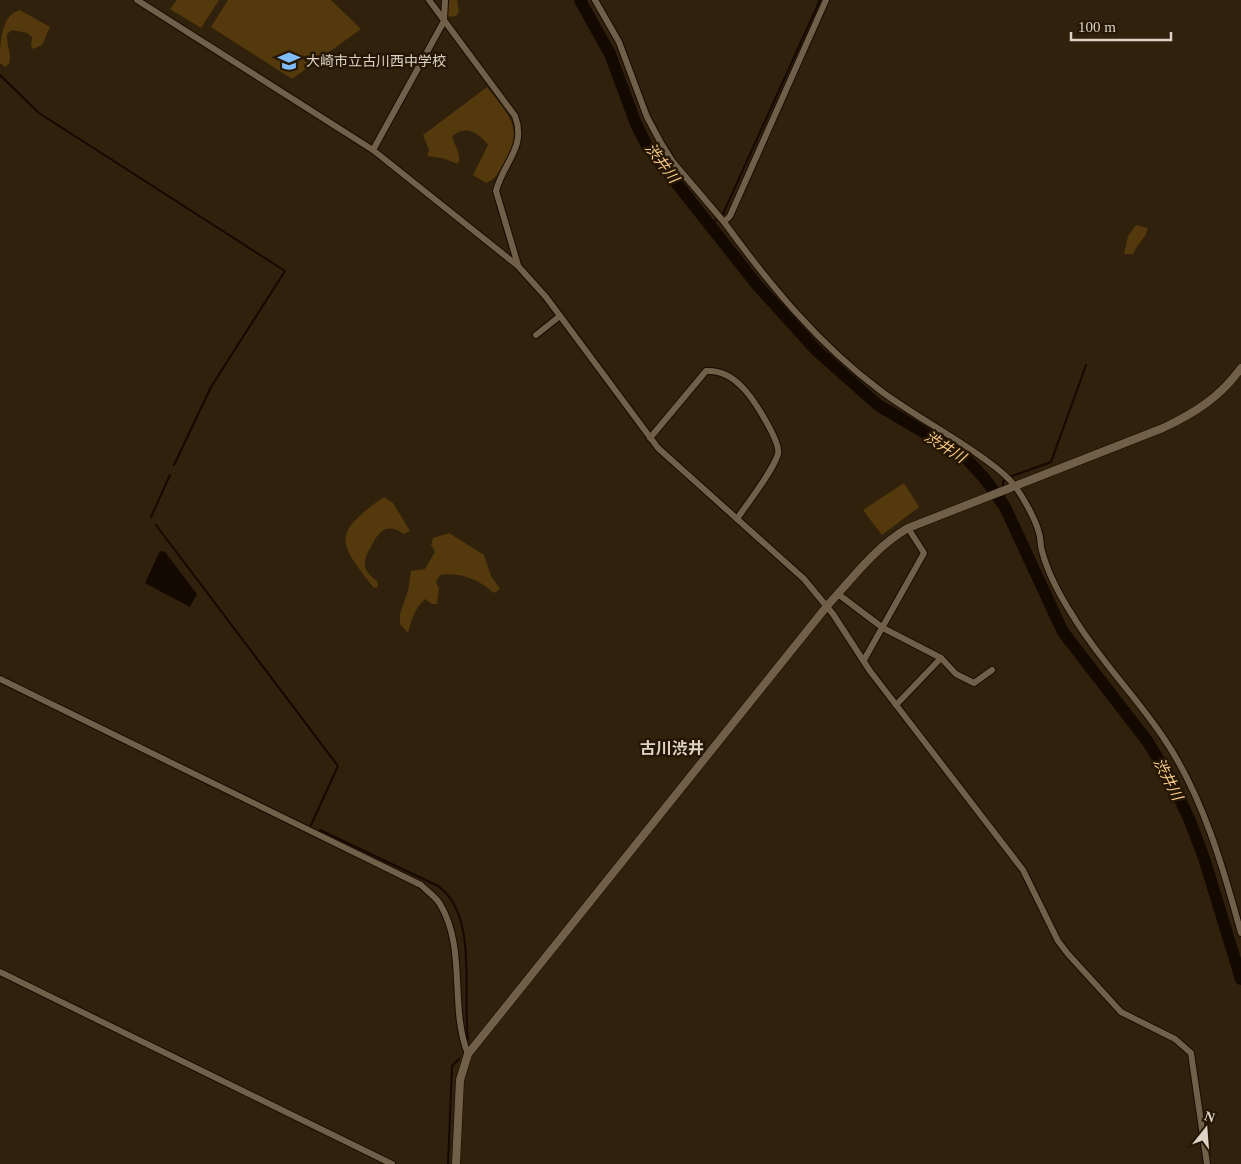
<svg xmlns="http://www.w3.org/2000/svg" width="1241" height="1164" font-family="'Times New Roman','Noto Sans JP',serif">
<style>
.green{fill:#54390c}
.water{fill:#140900}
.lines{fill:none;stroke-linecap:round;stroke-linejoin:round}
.stream{stroke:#140900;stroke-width:2}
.river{stroke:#140900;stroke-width:12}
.minor-casing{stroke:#170a00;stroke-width:8}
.tertiary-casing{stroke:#170a00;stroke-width:9}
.minor{stroke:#706049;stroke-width:6}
.tertiary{stroke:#706049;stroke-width:8}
.labels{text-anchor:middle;stroke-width:5;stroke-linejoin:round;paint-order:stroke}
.poi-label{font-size:14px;fill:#dcd3c6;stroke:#251703;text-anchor:start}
.water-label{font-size:15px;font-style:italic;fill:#f8ca88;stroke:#251703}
.quarter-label{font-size:16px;font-weight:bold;fill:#dcd3c6;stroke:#251703}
</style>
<rect width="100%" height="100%" fill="#2f210b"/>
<g class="green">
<polygon points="177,0 219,0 201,28 170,9"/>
<polygon points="228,0 331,0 361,29 292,79 211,27"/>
<polygon points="448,0 457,0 459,12 456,16 447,17"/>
<path d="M20,10l30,17 -8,18 -9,4 -2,-3 1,-9 -5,-4 -15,-3 -5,4c-1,11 5,19 2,30l-4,3 -5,-4c0,-17 0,-48 20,-53z"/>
<path d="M487,87c22,28 38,42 17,76 -5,9 -8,16 -18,20l-13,-8 15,-30c-9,-12 -23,-21 -36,-8 3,9 10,18 6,27l-16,-6 -15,-2 2,-6 -6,-15z"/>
<path d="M1136,225l12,3c-2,10 -11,16 -15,26h-9l4,-18z"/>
<polygon points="904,483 919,507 882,535 863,510"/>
<path d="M384,497l9,6 17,28 -6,3c-15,-10 -23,-6 -31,9 -4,7 -9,15 -8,23 1,7 7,11 12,15l1,6 -4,1c-36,-46 -43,-54 10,-91z"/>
<path d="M449,533l35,22 7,21 9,13 -6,4c-15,-13 -33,-21 -54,-18l-4,7 3,7 -2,15h-5l-7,-5c-10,9 -14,22 -17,34l-8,-9v-10l8,-23 3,-20 14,-2 10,-17 -4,-7 2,-7z"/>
</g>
<polygon class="water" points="160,551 165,552 197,594 190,607 145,583"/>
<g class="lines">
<g class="stream">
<polyline points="0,75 39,113 285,271 211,387 174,465"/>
<polyline points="723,214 820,0"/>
<polyline points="711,225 717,219"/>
<polyline points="1012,476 1051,462 1086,365"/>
<polyline points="1003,489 1003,482 1005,480"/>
<polyline points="1004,494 1005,507"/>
<polyline points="151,517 170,475"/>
<polyline points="156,525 338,766 311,825"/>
<path d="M320,830l118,56c41,29 24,109 30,153"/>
<polyline points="448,1164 452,1066 459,1059"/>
</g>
<polyline class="river" points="580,0 610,54 636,124 647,146 758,286 816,350 878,405 964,456 985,479 1005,507 1063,632 1148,742 1171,780 1190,821 1204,858 1241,979"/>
<g class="minor-casing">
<g id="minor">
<polyline points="137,0 373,150 518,266 546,297 658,448 804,579 833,614 870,671 1023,870 1058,941 1068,954 1121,1012 1175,1039 1191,1053 1207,1164"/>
<path d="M429,0l86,116c12,31 -12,47 -19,75l22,74"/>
<polyline points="595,0 619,42 647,117 661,143 673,162 724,222"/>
<path d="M826,0l-96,216 -6,6c46,63 94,122 157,169 32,24 69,43 102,67 11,8 23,16 31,27 8,10 22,35 25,48 2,5 1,12 3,18 6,23 18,45 31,65 26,44 64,81 92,124 38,57 58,127 76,193"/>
<polyline points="373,150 444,21 445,0"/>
<polyline points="536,335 560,316"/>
<path d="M650,438l56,-67c15,-1 27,6 37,17 10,10 38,54 35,66 -6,19 -30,48 -41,65"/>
<polyline points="838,594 883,628 941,658 956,674 974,683 992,670"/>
<polyline points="864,660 924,553 908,528"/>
<path d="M0,679l421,206c6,6 15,12 19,19 27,45 9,103 28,150"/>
<polyline points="896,705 941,658"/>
<polyline points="0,972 392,1164"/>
</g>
</g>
<g class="tertiary-casing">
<path id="tertiary" d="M456,1164l4,-84 8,-26 359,-448c26,-28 47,-58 81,-78l255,-100c32,-15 57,-31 78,-60"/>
</g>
<use href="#minor" class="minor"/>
<use href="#tertiary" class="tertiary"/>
</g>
<defs>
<g id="school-bare" transform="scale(1.725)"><path d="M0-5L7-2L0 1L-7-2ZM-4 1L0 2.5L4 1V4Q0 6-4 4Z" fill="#81bcfa" stroke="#251703" stroke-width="2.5" paint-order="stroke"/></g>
</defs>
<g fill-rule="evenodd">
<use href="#school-bare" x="289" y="61"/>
</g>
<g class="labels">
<g class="poi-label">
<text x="306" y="66">大崎市立古川西中学校</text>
</g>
<g class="water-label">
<text transform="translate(662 163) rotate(53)" y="5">渋井川</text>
<text transform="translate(945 447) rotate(32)" y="5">渋井川</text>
<text transform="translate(1168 779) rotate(63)" y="5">渋井川</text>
</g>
<g class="quarter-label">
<text x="672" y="754">古川渋井</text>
</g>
</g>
<g transform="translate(1206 1129) rotate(17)" stroke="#251703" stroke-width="4" paint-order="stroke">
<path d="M0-4L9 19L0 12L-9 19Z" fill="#dcd3c6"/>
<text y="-8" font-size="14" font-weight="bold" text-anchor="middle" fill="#dcd3c6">N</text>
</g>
<path d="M1071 32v8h100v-8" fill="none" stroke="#dcd3c6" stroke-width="2.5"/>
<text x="1078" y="32" font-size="15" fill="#dcd3c6" stroke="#251703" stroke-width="4" paint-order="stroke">100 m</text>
</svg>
